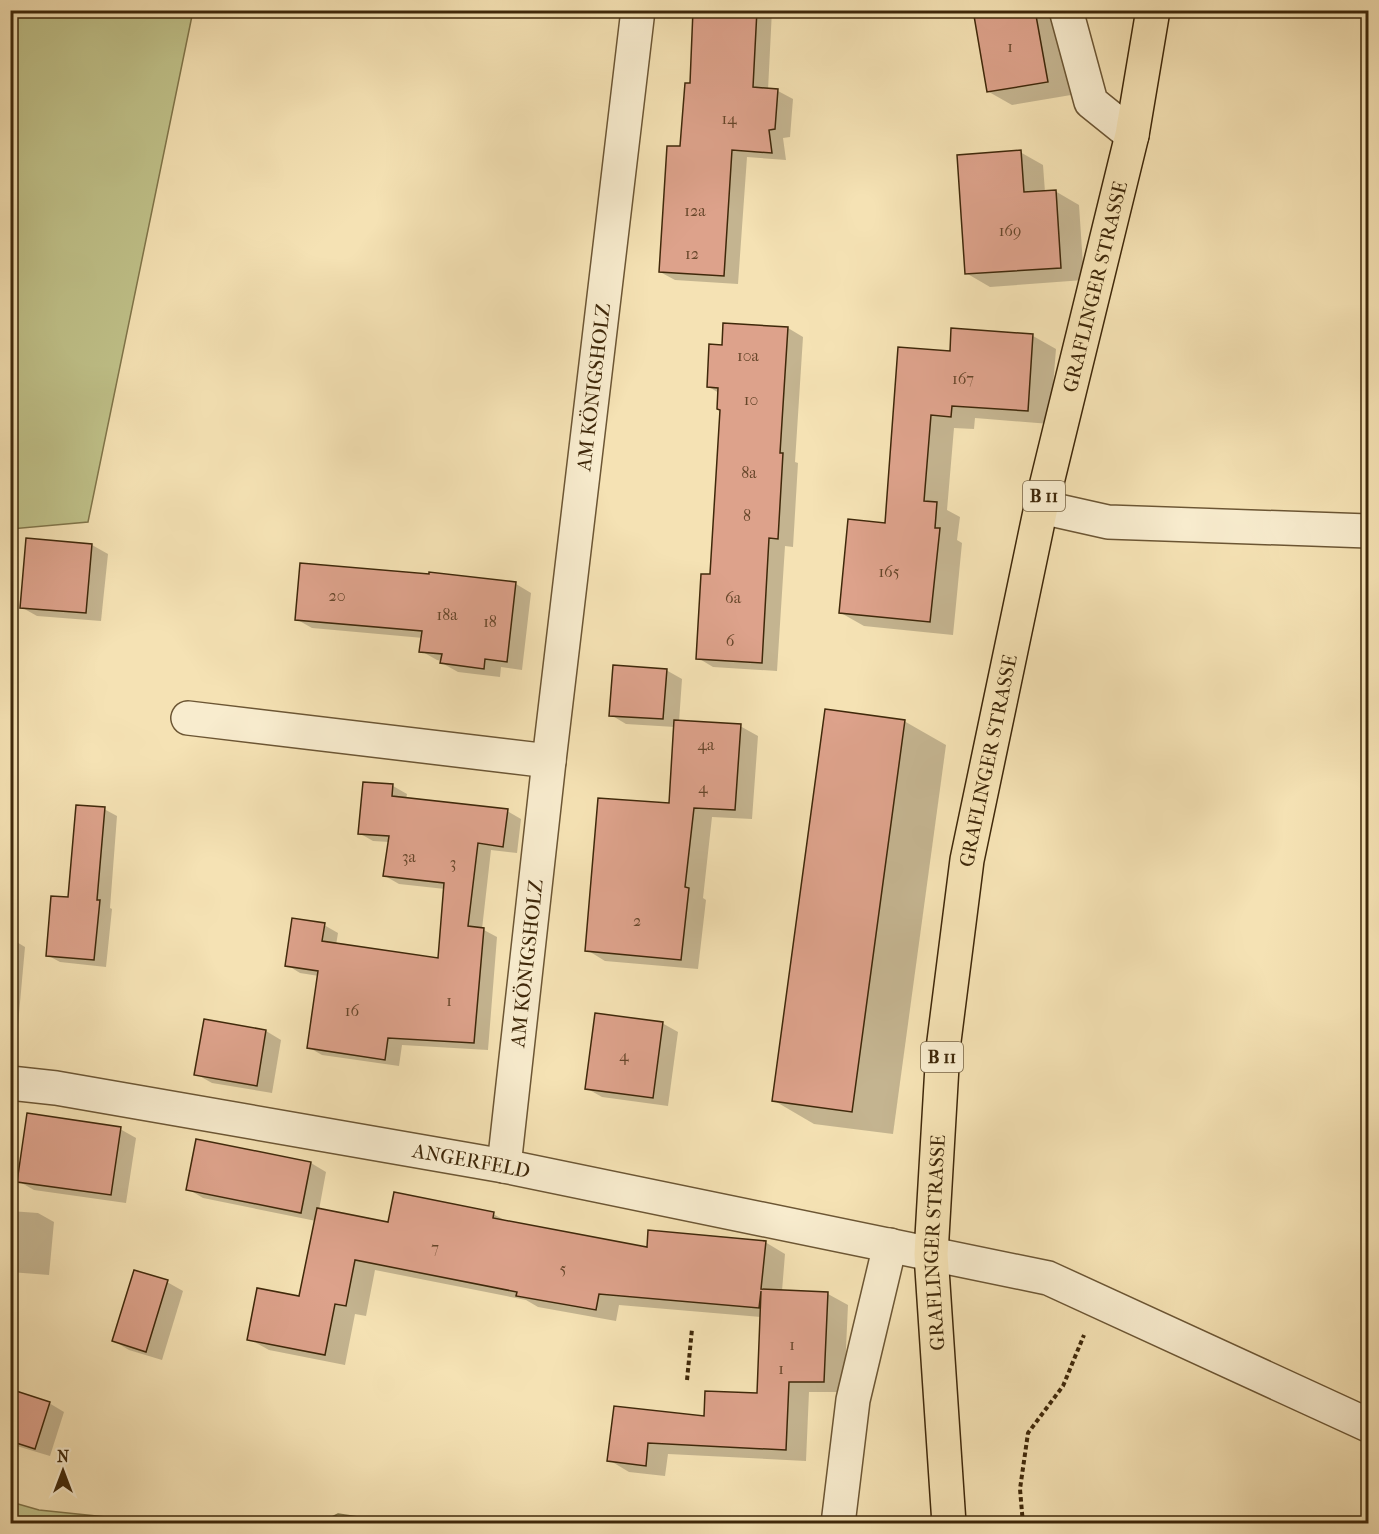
<svg xmlns="http://www.w3.org/2000/svg" width="1379" height="1534" font-family="'IM FELL French Canon',serif">
<style>
.green{fill:#c0c28a;stroke:#80754a;stroke-width:1.5}
.shadow{fill:#0003}
.building{fill:#dda28b;stroke:#3f280a;stroke-width:1.5}
.lines{fill:none;stroke-linecap:round;stroke-linejoin:round}
.minor-casing{stroke:#6c5634;stroke-width:36}
.major-casing{stroke:#3f280a;stroke-width:36}
.path{stroke:#3f280a;stroke-width:4;stroke-dasharray:4.5 3;stroke-linecap:butt}
.minor{stroke:#f8ecce;stroke-width:33}
.major{stroke:#f5e2b4;stroke-width:33}
.labels{text-anchor:middle;stroke-width:6;stroke-linejoin:round;paint-order:stroke}
.number-label{font-size:16px;fill:#66462a}
.shield{fill:#f8ecce;stroke:#766345;stroke-width:1.5}
.shield-label{font-size:18px;font-weight:bold;fill:#3f280a}
.street-label{font-size:20px;fill:#3f280a;stroke:#f8ecce}
</style>
<rect width="100%" height="100%" fill="#f5e2b4"/>
<filter id="stains"><feTurbulence type="fractalNoise" baseFrequency=".00333" numOctaves="4"/><feColorMatrix values="0 0 0 0 .2 0 0 0 0 .09 0 0 0 0 .02 0 0 0 .5 -.17"/></filter>
<radialGradient id="worn" r=".72"><stop offset=".6" stop-color="#630" stop-opacity="0"/><stop offset="1" stop-color="#630" stop-opacity=".3"/></radialGradient>
<g class="green">
<polygon points="11,10 193,11 88,522 11,529"/>
<polygon points="11,1502 39,1510 164,1523 11,1523"/>
<polygon points="338,1514 399,1523 319,1523"/>
</g>
<g class="shadow">
<polygon points="695,10 772,10 768,90 778,91 793,99 790,137 783,138 786,160 747,157 738,284 675,280 660,272 691,85"/>
<polygon points="974,10 1056,10 1071,95 1012,105 989,92"/>
<polygon points="1020,152 1043,165 1045,192 1055,191 1079,205 1084,280 990,287 966,273"/>
<polygon points="724,325 788,328 803,337 795,462 798,463 793,547 785,546 777,671 713,667 698,658 712,576 721,411 719,393 709,387 723,347"/>
<polygon points="1033,336 1056,349 1050,424 975,418 974,429 954,428 947,510 960,517 957,540 962,543 953,635 864,626 841,613 886,524 951,353"/>
<polygon points="27,540 92,545 108,554 101,621 37,616 21,607"/>
<polygon points="431,573 516,584 531,593 522,670 501,667 500,677 458,672 442,663 442,661 437,660 421,651 423,638 312,628 296,619 430,576"/>
<polygon points="666,670 682,679 679,722 740,726 758,736 752,819 712,817 703,898 706,900 698,969 605,961 587,950 670,805 675,727 626,724 611,715"/>
<polygon points="904,721 946,745 893,1134 814,1124 773,1100"/>
<polygon points="393,786 407,794 406,799 507,811 521,819 517,853 491,850 482,929 497,937 488,1050 402,1045 399,1066 322,1055 308,1047 319,976 300,973 287,965 324,925 338,933 336,945 440,959 445,889 399,884 385,876 389,842 373,841 359,833"/>
<polygon points="104,809 117,816 110,908 112,909 106,967 60,962 47,955"/>
<polygon points="10,938 25,947 17,1036 10,1035"/>
<polygon points="205,1021 266,1031 281,1040 272,1093 212,1083 196,1074"/>
<polygon points="662,1023 678,1032 668,1106 602,1097 586,1088"/>
<polygon points="120,1129 136,1138 126,1203 34,1190 18,1181"/>
<polygon points="197,1141 311,1163 326,1172 319,1210 389,1224 493,1214 510,1223 648,1249 765,1242 785,1254 782,1291 828,1294 848,1305 844,1392 809,1392 806,1461 668,1454 665,1476 629,1472 609,1460 615,1407 705,1418 758,1395 761,1317 619,1305 616,1321 538,1307 526,1300 375,1270 366,1316 355,1314 345,1365 269,1350 249,1339 300,1298 316,1221 203,1198 188,1189"/>
<polygon points="10,1211 38,1213 54,1222 49,1275 10,1272"/>
<polygon points="167,1282 183,1291 162,1360 129,1350 114,1341"/>
<polygon points="10,1391 49,1403 64,1412 50,1456 10,1444"/>
</g>
<g class="building">
<polygon points="693,10 757,10 753,87 778,89 775,129 769,130 772,153 732,150 724,276 659,272 667,146 680,146 685,83 690,83"/>
<polygon points="973,10 1035,10 1048,82 987,92"/>
<polygon points="1021,150 1024,192 1056,190 1061,268 965,274 957,155"/>
<polygon points="723,323 788,327 780,453 783,453 778,539 769,538 762,663 696,659 701,574 710,574 720,410 717,409 718,388 707,387 709,344 722,345"/>
<polygon points="951,328 1033,334 1028,411 952,406 951,417 931,415 924,501 937,502 935,528 940,528 930,622 839,613 848,519 885,523 898,347 950,351"/>
<polygon points="26,538 92,544 86,613 20,608"/>
<polygon points="300,563 429,574 429,572 516,582 507,662 485,659 484,669 440,663 442,654 419,652 422,631 295,620"/>
<polygon points="613,665 667,669 663,719 609,716"/>
<polygon points="825,709 905,720 852,1112 772,1101"/>
<polygon points="674,720 741,724 735,810 694,808 685,887 689,888 681,960 585,951 598,798 669,803"/>
<polygon points="363,782 393,784 392,796 508,809 503,847 478,843 468,926 484,928 474,1043 388,1038 385,1060 307,1048 318,971 285,966 292,918 325,923 322,941 438,958 444,883 383,876 389,836 358,834"/>
<polygon points="76,805 105,807 97,900 100,900 94,960 46,956 51,896 68,897"/>
<polygon points="595,1013 663,1022 653,1098 585,1089"/>
<polygon points="204,1019 266,1030 257,1086 194,1075"/>
<polygon points="27,1113 121,1127 111,1195 17,1182"/>
<polygon points="196,1139 311,1162 301,1213 186,1190"/>
<polygon points="394,1192 494,1212 493,1218 647,1247 648,1230 766,1241 761,1289 828,1292 824,1382 789,1382 786,1450 648,1443 646,1466 607,1461 614,1406 704,1416 705,1391 757,1393 761,1291 759,1308 599,1294 596,1310 516,1296 517,1292 355,1260 346,1306 335,1304 325,1355 247,1340 257,1288 299,1296 317,1208 388,1222"/>
<polygon points="134,1270 168,1280 146,1352 112,1341"/>
<polygon points="10,1389 50,1402 35,1449 10,1441"/>
</g>
<g class="lines">
<g class="minor-casing">
<g id="minor">
<polyline points="1066,10 1091,102 1132,135"/>
<polyline points="1041,507 1108,522 1368,531"/>
<polyline points="188,718 549,761"/>
<path id="s1" d="M10,1083l46,5 448,78 544,112 320,147"/>
<path id="s2" d="M504,1166l45,-405 89,-751"/>
<polyline points="838,1524 853,1400 890,1245"/>
</g>
</g>
<g class="major-casing">
<g id="major">
<path id="s3" d="M949,1524l-18,-270 12,-205 24,-189 74,-353 91,-372 21,-125"/>
</g>
</g>
<g class="path">
<polyline points="687,1380 692,1329"/>
<polyline points="1023,1524 1020,1489 1028,1433 1063,1386 1084,1335"/>
</g>
<use href="#minor" class="minor"/>
<use href="#major" class="major"/>
</g>
<g class="labels">
<g class="number-label">
<text x="1010" y="52">1</text>
<text x="729" y="124">14</text>
<text x="695" y="216">12a</text>
<text x="1010" y="236">169</text>
<text x="692" y="259">12</text>
<text x="748" y="361">10a</text>
<text x="963" y="384">167</text>
<text x="751" y="405">10</text>
<text x="749" y="478">8a</text>
<text x="747" y="521">8</text>
<text x="889" y="577">165</text>
<text x="337" y="601">20</text>
<text x="733" y="603">6a</text>
<text x="447" y="620">18a</text>
<text x="490" y="627">18</text>
<text x="730" y="646">6</text>
<text x="706" y="750">4a</text>
<text x="703" y="793">4</text>
<text x="409" y="862">3a</text>
<text x="453" y="868">3</text>
<text x="637" y="926">2</text>
<text x="449" y="1006">1</text>
<text x="352" y="1016">16</text>
<text x="624" y="1061">4</text>
<text x="435" y="1253">7</text>
<text x="563" y="1274">5</text>
<text x="792" y="1350">1</text>
<text x="781" y="1374">1</text>
</g>
<g class="shield">
<rect x="1023" y="481" width="42" height="30" rx="4.5"/>
<rect x="921" y="1042" width="42" height="30" rx="4.5"/>
</g>
<g class="shield-label">
<text x="1044" y="502">B 11</text>
<text x="942" y="1063">B 11</text>
</g>
<g class="street-label">
<text dy="7" stroke="none"><textPath href="#s3" startOffset="1254">GRAFLINGER STRASSE</textPath></text>
<text dy="7" stroke="none"><textPath href="#s2" startOffset="784">AM KÖNIGSHOLZ</textPath></text>
<text dy="7" stroke="none"><textPath href="#s3" startOffset="768">GRAFLINGER STRASSE</textPath></text>
<text dy="7" stroke="none"><textPath href="#s2" startOffset="204">AM KÖNIGSHOLZ</textPath></text>
<text dy="7" stroke="none"><textPath href="#s1" startOffset="468">ANGERFELD</textPath></text>
<text dy="7" stroke="none"><textPath href="#s3" startOffset="282">GRAFLINGER STRASSE</textPath></text>
</g>
</g>
<rect width="1379" height="1534" fill="none" stroke="#f5e2b4" stroke-width="36"/>
<rect x="12" y="12" width="1355" height="1510" fill="none" stroke="#3f280a" stroke-width="3"/>
<rect x="18" y="18" width="1343" height="1498" fill="none" stroke="#3f280a" stroke-width="1.5"/>
<g transform="translate(63 1471)" stroke="#f8ecce" stroke-width="4.5" paint-order="stroke">
<path d="M0-4.5L10 22L0 15L-10 22Z" fill="#3f280a"/>
<text y="-9" font-size="16" font-weight="bold" text-anchor="middle" fill="#3f280a">N</text>
</g>
<rect width="100%" height="100%" filter="url(#stains)"/>
<rect width="100%" height="100%" fill="url(#worn)"/>
</svg>
